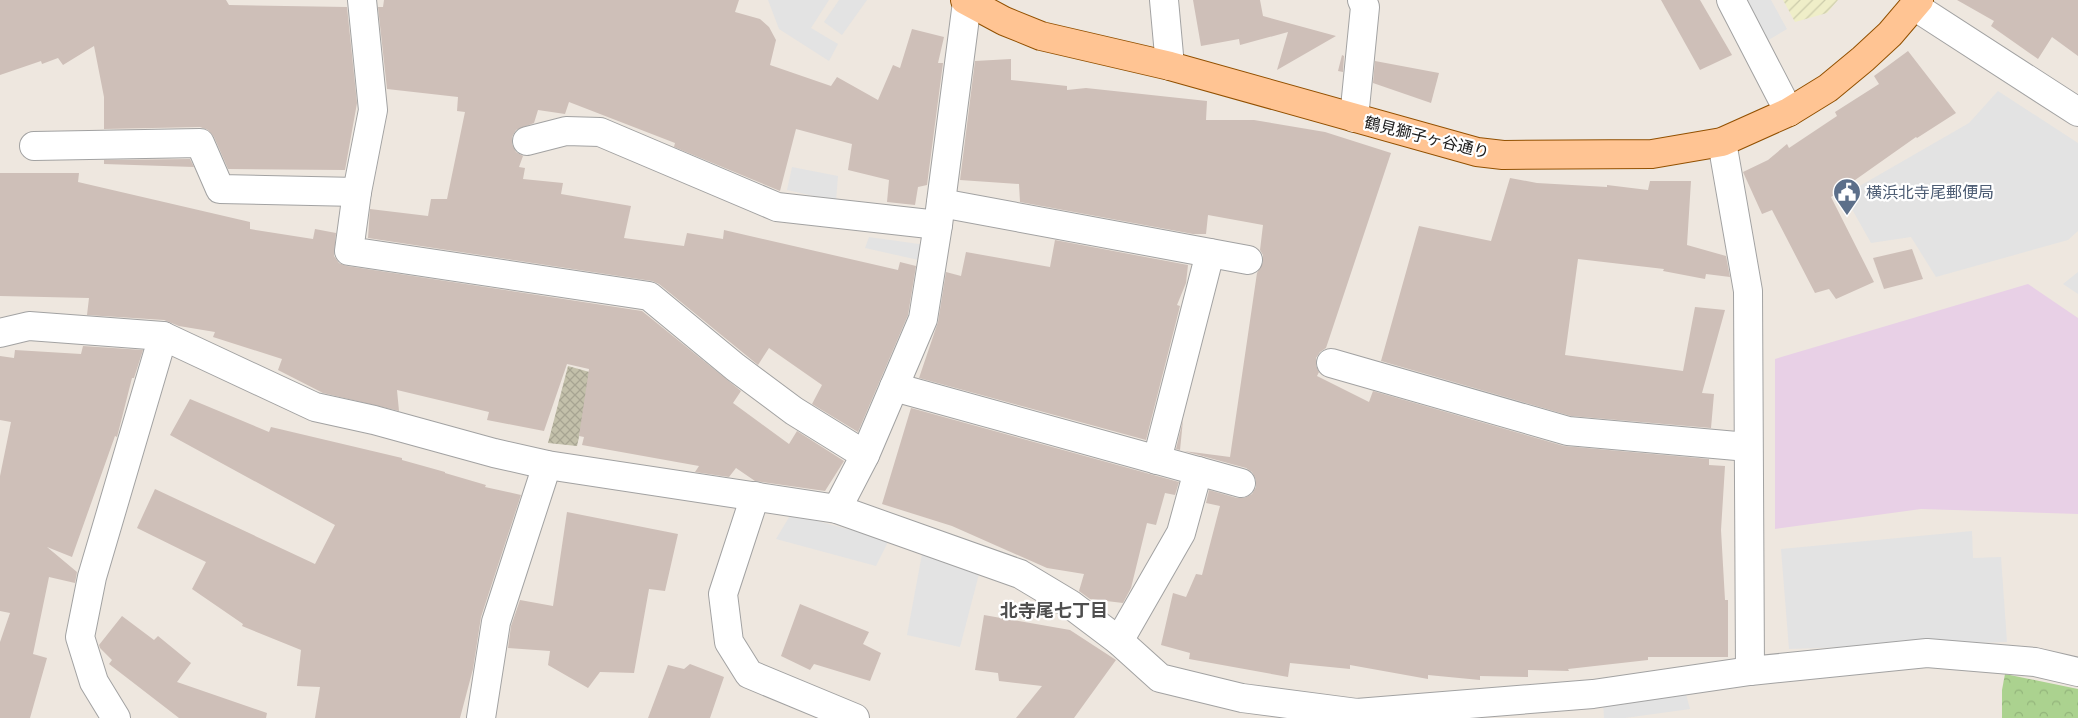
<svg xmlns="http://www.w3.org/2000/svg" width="2078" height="718" font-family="'PT Sans','Noto Sans JP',sans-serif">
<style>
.industrial{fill:#e8d0e6}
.construction{fill:url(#construction-cross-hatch)}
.farmland{fill:url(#farmland-furrows)}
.forest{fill:url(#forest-crowns)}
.parking{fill:#e3e3e3}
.building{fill:#cebfb8}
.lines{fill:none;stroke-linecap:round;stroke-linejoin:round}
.minor-casing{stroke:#a2a2a2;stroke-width:30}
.major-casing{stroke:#925000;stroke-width:30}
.minor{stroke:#fff;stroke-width:28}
.major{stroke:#ffc493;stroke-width:28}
.labels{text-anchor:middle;stroke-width:4.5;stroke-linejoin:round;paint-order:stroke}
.street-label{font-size:16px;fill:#1b1b1b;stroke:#fff}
.service-label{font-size:16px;fill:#4e5e75;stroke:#fff;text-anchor:start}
.neighbourhood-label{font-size:18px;font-weight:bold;fill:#4e4e4e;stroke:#fff}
</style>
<defs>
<pattern id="construction-cross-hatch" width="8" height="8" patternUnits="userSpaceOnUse" patternTransform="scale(1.25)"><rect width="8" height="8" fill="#c3c0aa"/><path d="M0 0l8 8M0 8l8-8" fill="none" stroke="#a7a492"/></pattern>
<pattern id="farmland-furrows" width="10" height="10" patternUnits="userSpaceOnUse" patternTransform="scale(1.25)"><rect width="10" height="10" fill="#efeec8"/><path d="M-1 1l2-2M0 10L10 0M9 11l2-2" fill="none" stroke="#ccccab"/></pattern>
<pattern id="forest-crowns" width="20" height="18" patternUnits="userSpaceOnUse" patternTransform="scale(1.25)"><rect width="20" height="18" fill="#abd28f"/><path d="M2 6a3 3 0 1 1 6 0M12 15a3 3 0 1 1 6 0" fill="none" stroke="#93b47b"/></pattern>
</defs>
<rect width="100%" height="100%" fill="#eee7df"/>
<polygon class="industrial" points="2028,284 2078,318 2078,514 1921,509 1775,529 1775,359"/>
<polygon class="construction" points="568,366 593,373 577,446 548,443"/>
<polygon class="farmland" points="1783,0 1838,0 1827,13 1795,22"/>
<polygon class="forest" points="2005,674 2078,689 2078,718 2002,718 2002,690"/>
<g class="parking">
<polygon points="768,0 829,0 811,28 838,44 829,61 779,29"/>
<polygon points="839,0 867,0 842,35 824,22"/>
<polygon points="1744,0 1771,0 1787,29 1765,42"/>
<polygon points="1998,91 2078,143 2078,231 2068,240 1936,277 1911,237 1871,243 1844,195 1969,123"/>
<polygon points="792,167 838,176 836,201 787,190"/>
<polygon points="869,237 926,245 923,261 865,248"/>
<polygon points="2078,272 2078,294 2063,284"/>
<polygon points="791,514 889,540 876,566 776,539"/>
<polygon points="1972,531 1973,558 2001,557 2007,642 1789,649 1781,549"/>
<polygon points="922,554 979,574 960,647 907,635"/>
<polygon points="1686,694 1690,709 1625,718 1604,718 1603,702"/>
</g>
<g class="building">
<polygon points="0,0 226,0 229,5 347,7 357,103 345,170 228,169 214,137 208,130 200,127 104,129 104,97 94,46 63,65 58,58 42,64 41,61 0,75"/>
<polygon points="384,0 739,0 735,12 760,19 769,27 776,40 770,65 831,86 837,77 878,100 893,65 900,68 912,29 944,37 938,63 943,63 927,185 918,187 915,205 887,202 889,180 848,170 852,144 796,129 780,191 674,147 675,143 569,102 565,114 538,110 534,123 516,130 512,137 512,144 516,152 523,156 519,167 525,168 523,179 563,183 561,194 631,206 624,238 684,246 687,233 723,239 724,230 898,270 900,262 916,266 908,315 858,432 812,404 822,385 769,348 758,365 659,284 652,281 368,238 370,209 428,216 431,199 447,199 465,112 457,111 458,97 387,89 378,7 383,7"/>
<polygon points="1193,0 1260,0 1263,16 1336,36 1277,70 1288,32 1240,45 1239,39 1201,46"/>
<polygon points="1661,0 1700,0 1732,55 1700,70"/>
<polygon points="1957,0 2078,0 2078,56 2052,37 2038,59 1991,26 1994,21"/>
<polygon points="1908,51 1956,113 1917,138 1916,137 1831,197 1874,282 1836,299 1829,289 1815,293 1772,210 1762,214 1743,172 1768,160 1787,144 1789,148 1837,116 1835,112 1879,84 1874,76"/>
<polygon points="1342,55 1344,56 1343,72 1338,71"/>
<polygon points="1011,59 1011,80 1067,86 1067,90 1086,88 1207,101 1206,120 1254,120 1325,132 1391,153 1326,348 1320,352 1316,358 1316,366 1319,372 1317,376 1369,402 1373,391 1564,446 1709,459 1709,465 1725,466 1721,530 1725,600 1728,600 1728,657 1648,657 1648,660 1568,669 1569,671 1528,670 1528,677 1480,676 1480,680 1428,675 1428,679 1350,665 1350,669 1290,663 1288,677 1189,659 1190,653 1161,645 1173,593 1186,597 1196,574 1202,575 1220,506 1206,503 1209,490 1237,498 1244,498 1252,494 1256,487 1256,480 1252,472 1246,468 1184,451 1230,457 1257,273 1263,262 1263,255 1260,250 1263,225 1208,215 1206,234 1193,234 1020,202 1019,184 960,180 975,61"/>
<polygon points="1375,61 1439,73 1431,103 1373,83"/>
<polygon points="190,159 194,167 104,164 104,160"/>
<polygon points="0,173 79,173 78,182 250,222 250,229 313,239 315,229 336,233 334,256 339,263 347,266 642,311 741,391 733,403 789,444 797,431 844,461 825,491 755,481 736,468 729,477 695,472 699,466 582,445 584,437 579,436 589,369 567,364 544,431 487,420 489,412 397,390 399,411 323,393 278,370 282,359 213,337 215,332 179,326 164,320 87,315 89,298 0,296"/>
<polygon points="1510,178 1537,183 1607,187 1607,185 1648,190 1650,181 1691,181 1687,245 1726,256 1730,277 1706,274 1705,279 1663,271 1664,269 1578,259 1565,355 1683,371 1695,307 1725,310 1702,393 1714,394 1711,428 1571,416 1381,361 1419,226 1491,241"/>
<polygon points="1055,240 1188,265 1186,283 1177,305 1180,306 1146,440 919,378 938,322 946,272 961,276 966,252 1050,267"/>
<polygon points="1912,249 1923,279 1884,289 1873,258"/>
<polygon points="83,346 143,350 134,378 132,378 117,437 115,436 72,557 47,547 77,572 75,583 49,577 33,654 47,658 30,718 0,718 0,642 10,613 0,611 0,476 11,422 0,420 0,356 14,358 15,350 81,354"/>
<polygon points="190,399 269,432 271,427 402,458 402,460 445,472 445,473 486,485 485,487 521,495 481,617 473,669 460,718 315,718 320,687 297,686 301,650 242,626 243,624 192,589 206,562 137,528 155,489 315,564 335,525 170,435"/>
<polygon points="911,408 1179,482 1175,495 1165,493 1156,525 1147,523 1131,588 1123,603 1090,599 1079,591 1084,574 1047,568 952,526 882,504"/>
<polygon points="1183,420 1180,450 1176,449"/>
<polygon points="567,512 678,534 665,591 649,589 634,673 600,672 588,688 548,665 550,651 508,648 511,626 520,600 553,606"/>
<polygon points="800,604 869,632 863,644 881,653 870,681 814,664 810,670 781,656"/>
<polygon points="984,615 1070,630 1116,660 1074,718 1016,718 1042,686 999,681 998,673 975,670"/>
<polygon points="122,616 154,640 158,636 191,663 177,682 267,713 266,718 179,718 109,664 112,660 100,648 99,645"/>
<polygon points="690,664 724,677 710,718 648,718 668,665 684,669"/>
</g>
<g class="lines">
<g class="minor-casing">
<g id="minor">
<polyline points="362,0 373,110 357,192 349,251 649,296 735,367 794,411 865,455"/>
<polyline points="1164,0 1170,66"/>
<polyline points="1731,0 1789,112"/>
<polyline points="1914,6 2078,112"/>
<polyline points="1354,118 1365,7 1362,0"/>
<polyline points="527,141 566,131 600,132 777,207 938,225 967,2"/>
<polyline points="1722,142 1748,291 1750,671"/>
<polyline points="34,146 200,143 220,189 357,192"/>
<polyline points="941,203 1248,260"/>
<polyline points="0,333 29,326 163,336 315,407 374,420 494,453 547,465 837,509 1020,574 1070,604 1119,641 1160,678 1242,698 1357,713 1593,694 1750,671 1927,653 2035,662 2078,672"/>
<polyline points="1331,363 1568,431 1748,447"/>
<polyline points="894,387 1241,483"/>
<polyline points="1157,460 1210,253"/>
<polyline points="755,496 723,594 729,642 749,674 855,718"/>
<polyline points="837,509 865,455 923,319 938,225"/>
<polyline points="1119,641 1181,533 1198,471"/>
<polyline points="116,718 94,682 80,637 92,577 163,336"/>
<polyline points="481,718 496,622 547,465"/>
</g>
</g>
<g class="major-casing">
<polyline id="major" points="965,0 1004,21 1041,36 1170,66 1477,152 1503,155 1652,154 1722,142 1789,112 1828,88 1863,59 1890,34 1919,0"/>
</g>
<use href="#minor" class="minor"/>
<use href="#major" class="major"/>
</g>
<defs>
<g id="civic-pin" transform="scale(1.4375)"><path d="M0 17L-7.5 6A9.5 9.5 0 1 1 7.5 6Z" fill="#5c6f8a" stroke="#fff"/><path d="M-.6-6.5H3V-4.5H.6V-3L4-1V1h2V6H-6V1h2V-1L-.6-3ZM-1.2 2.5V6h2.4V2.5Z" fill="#fff"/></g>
</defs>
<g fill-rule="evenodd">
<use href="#civic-pin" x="1847" y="192"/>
</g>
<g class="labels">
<g class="street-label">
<text transform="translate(1427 137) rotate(14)" y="6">鶴見獅子ヶ谷通り</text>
</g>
<g class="service-label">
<text x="1866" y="198">横浜北寺尾郵便局</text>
</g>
<g class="neighbourhood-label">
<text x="1054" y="617">北寺尾七丁目</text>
</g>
</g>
</svg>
